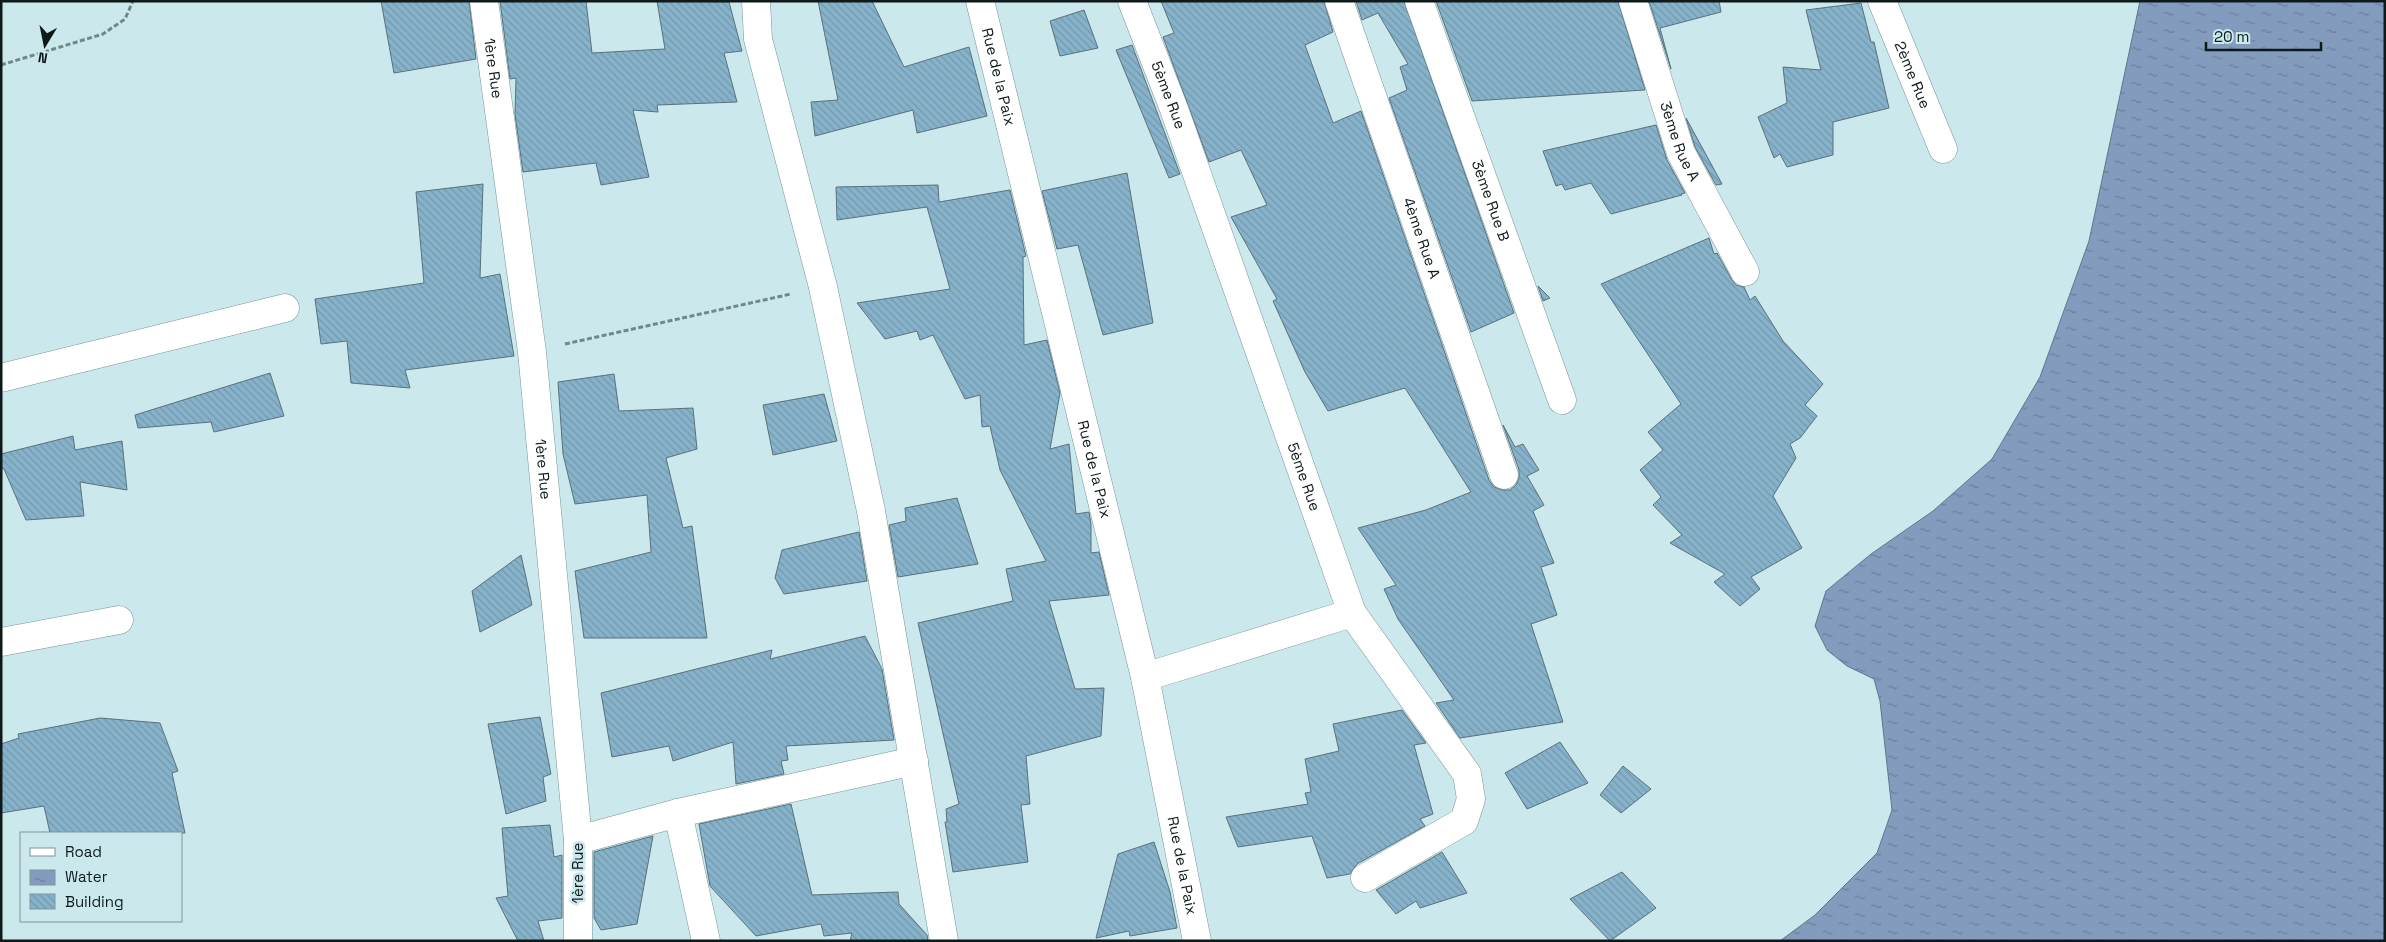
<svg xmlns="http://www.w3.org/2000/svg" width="2386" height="942" font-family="'Space Grotesk',sans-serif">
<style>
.water{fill:url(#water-ripples);stroke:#60758d}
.building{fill:url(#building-back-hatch);stroke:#5a717c}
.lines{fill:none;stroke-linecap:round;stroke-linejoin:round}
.minor-casing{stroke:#789498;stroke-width:29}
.path{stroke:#728789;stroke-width:3;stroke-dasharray:5 2.5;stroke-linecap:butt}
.minor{stroke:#fff;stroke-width:28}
.labels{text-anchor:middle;stroke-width:5;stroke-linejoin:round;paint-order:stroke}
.street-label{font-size:15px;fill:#0e191a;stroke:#cbe9ed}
</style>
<defs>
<pattern id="water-ripples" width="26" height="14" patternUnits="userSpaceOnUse" patternTransform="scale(1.25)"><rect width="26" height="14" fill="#839cbe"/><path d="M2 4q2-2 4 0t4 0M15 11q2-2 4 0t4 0" fill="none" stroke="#6a7e9a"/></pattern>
<pattern id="building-back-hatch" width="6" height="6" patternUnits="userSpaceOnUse" patternTransform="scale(1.25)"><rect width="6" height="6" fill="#86b2ca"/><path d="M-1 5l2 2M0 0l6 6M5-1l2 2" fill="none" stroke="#7298ad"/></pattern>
</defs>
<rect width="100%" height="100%" fill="#cbe9ed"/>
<polygon class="water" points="2140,1 2385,1 2385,941 1780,941 1815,915 1877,853 1892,810 1880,701 1874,679 1847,666 1827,650 1815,626 1826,591 1871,554 1933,511 1992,459 2040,377 2089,241"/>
<g class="building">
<polygon points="381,1 469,1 476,59 394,73"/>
<polygon points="500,1 586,1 592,53 665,49 657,1 729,2 742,51 724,53 737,102 657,105 658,112 633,110 649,177 601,185 596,163 523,172 515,114 516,78 510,79"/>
<polygon points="818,1 872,1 904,67 969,47 987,116 917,133 913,110 815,136 811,102 838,100"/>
<polygon points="1161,1 1324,1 1333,32 1305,45 1333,123 1361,111 1489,480 1494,487 1502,490 1510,490 1516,485 1519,478 1519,470 1503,425 1515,447 1523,444 1539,470 1527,476 1544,505 1533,511 1554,563 1541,567 1557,615 1531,624 1563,722 1460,738 1436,703 1454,700 1398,619 1384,589 1396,585 1358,528 1426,510 1471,492 1405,388 1328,411 1305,372 1273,301 1277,299 1231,217 1267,205 1241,150 1209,162 1163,37 1174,33"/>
<polygon points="1356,1 1404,1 1514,313 1471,332 1389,98 1407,90 1400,67 1408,64 1378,13 1362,20"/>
<polygon points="1436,1 1618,1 1645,90 1472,101"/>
<polygon points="1649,1 1719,1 1721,12 1660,28 1671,69"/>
<polygon points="1861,3 1871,42 1874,42 1889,108 1833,122 1833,155 1787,167 1780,154 1774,158 1758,117 1787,103 1783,67 1821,70 1806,10"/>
<polygon points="1084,10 1098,48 1060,56 1050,21"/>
<polygon points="1132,45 1180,174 1169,178 1116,50"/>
<polygon points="1686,118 1722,184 1716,185 1695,147"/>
<polygon points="1656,125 1667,160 1685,193 1681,194 1682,195 1611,214 1591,183 1565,190 1562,184 1556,186 1543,151"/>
<polygon points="1127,173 1153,323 1103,335 1078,245 1057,249 1042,191"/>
<polygon points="483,184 480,278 500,274 514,356 405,370 410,388 351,383 347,341 321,344 315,299 424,283 416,192"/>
<polygon points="938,185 939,202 1010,190 1026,256 1023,257 1024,345 1047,340 1060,393 1050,449 1069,444 1076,514 1089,512 1091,524 1091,553 1099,552 1109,595 1049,601 1075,689 1104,688 1101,736 1026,756 1030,804 1021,805 1028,862 953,872 945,822 947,822 946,809 959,804 918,623 1013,601 1006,569 1046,561 1000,470 990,426 982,427 980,395 965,399 933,335 920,340 917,331 885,339 857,303 950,289 927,207 837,220 836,187"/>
<polygon points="1709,238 1714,254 1717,253 1732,280 1736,285 1744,287 1750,300 1755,296 1783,341 1823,384 1805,405 1817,416 1800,438 1790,444 1796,458 1773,496 1802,548 1751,577 1760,589 1740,606 1714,582 1725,574 1670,543 1682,535 1653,505 1661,497 1640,470 1663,450 1648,432 1681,404 1601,284"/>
<polygon points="1538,286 1550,298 1543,301"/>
<polygon points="270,373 284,416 214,432 211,422 138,428 135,415"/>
<polygon points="614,374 619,411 693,408 697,449 666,458 683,528 692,526 707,638 584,638 575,571 651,552 647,495 575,504 563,454 558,382"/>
<polygon points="824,394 837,441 773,455 763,405"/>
<polygon points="73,436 75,450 122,441 127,490 80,482 84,516 26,520 4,469 1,468 1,454"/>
<polygon points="957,498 978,564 898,577 889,525 906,521 905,508"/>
<polygon points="859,532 867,581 784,594 775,578 782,550"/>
<polygon points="521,555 532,605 480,632 472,591"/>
<polygon points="865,636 882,669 894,740 786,746 788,760 781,761 784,774 736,784 733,742 673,761 669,746 612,757 601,693 772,650 770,659"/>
<polygon points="1402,710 1426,743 1414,745 1433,814 1420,819 1425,826 1357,864 1350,874 1327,878 1312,836 1238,847 1226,817 1308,804 1305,793 1311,792 1305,759 1339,751 1333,724"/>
<polygon points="540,717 551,774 543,777 546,801 506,814 488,724"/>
<polygon points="100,718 160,723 178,771 172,773 185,833 50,833 44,806 1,813 1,744 19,738 18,734"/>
<polygon points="1560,742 1588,783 1527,809 1505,773"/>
<polygon points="1623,766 1651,789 1621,813 1600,795"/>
<polygon points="791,804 812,895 898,892 899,904 927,935 928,941 850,941 852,933 824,936 821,924 756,936 710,886 699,824"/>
<polygon points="550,825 554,857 562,855 562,918 538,921 544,941 518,941 496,898 508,896 502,828"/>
<polygon points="653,836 637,924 601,930 594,918 594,852"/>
<polygon points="1154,842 1170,892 1177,928 1130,936 1129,931 1096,938 1118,854"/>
<polygon points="1442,852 1467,893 1420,908 1416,901 1396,914 1376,890"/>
<polygon points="1622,872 1656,908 1610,941 1570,899"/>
</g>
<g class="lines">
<g class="minor-casing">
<g id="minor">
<path id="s1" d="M484,1l48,351 46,488v101"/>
<polyline points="756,1 758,39 823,287 871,511 944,941"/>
<path id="s2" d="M980,1l165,676 52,264"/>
<path id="s3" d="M1132,1l42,108 178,504 115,161 4,25 -7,22 -99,57"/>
<path id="s4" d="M1339,1l165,474"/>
<path id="s5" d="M1419,1l143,399"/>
<path id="s6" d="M1633,1l48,152 64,119"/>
<path id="s7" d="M1882,1l61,148"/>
<polyline points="1,378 285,308"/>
<polyline points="1,642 119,620"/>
<polyline points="1145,677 1352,613"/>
<polyline points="678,813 706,941"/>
<polyline points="578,840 678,813 914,761"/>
</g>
</g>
<g class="path">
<polyline points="1,65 103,34 125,19 133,1"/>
<polyline points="565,344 791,294"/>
</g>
<use href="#minor" class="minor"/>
</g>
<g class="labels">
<g class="street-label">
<text dy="5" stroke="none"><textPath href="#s1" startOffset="68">1ère Rue</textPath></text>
<text dy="5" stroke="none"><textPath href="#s7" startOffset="80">2ème Rue</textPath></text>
<text dy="5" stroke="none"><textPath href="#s2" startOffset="78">Rue de la Paix</textPath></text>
<text dy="5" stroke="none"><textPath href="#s3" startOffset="101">5ème Rue</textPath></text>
<text dy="5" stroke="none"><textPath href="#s6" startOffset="148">3ème Rue A</textPath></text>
<text dy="5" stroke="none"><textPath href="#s5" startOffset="212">3ème Rue B</textPath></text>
<text dy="5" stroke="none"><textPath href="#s4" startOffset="251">4ème Rue A</textPath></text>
<text dy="5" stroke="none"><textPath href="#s1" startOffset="472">1ère Rue</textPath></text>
<text dy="5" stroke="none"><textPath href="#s2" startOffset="482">Rue de la Paix</textPath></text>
<text dy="5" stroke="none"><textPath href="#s3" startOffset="506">5ème Rue</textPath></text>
<text dy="5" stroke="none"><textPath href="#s2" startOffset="888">Rue de la Paix</textPath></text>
<text transform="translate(578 873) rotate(-90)" y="5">1ère Rue</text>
</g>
</g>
<rect width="2386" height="942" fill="none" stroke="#0e191a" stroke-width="5"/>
<rect x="20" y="832" width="162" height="90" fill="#cbe9ed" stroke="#7f9699"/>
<rect x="30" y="848" width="25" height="8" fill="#ffffff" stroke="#7f9699"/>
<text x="65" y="857" font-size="15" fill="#0e191a">Road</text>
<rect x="30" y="870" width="25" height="15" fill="url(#water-ripples)" stroke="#7f9699"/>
<text x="65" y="882" font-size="15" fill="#0e191a">Water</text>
<rect x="30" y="894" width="25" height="15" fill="url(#building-back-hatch)" stroke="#7f9699"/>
<text x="65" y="907" font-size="15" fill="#0e191a">Building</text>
<g transform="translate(45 45) rotate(190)" stroke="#cbe9ed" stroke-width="4" paint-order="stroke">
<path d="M0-4L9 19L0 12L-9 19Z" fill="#0e191a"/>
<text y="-8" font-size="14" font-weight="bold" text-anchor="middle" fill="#0e191a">N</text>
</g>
<path d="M2206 42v8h115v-8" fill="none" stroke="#0e191a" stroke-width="2.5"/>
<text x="2214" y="42" font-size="15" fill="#0e191a" stroke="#cbe9ed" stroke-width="4" paint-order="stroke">20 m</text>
</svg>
